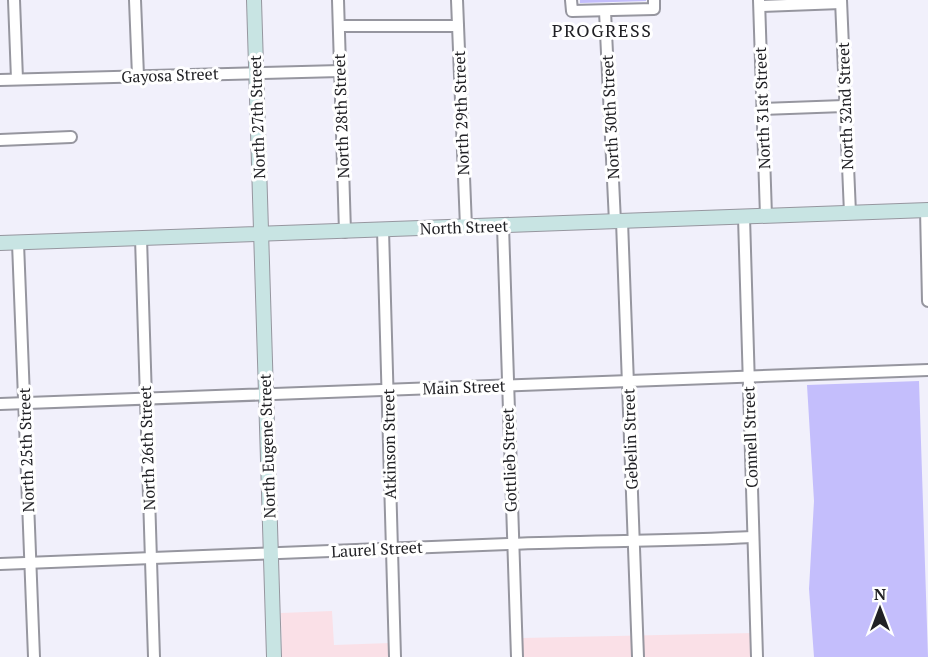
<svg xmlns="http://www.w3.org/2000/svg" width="928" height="657" font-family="'PT Serif',serif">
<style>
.commercial{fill:#fae0e7}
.green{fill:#c4befc}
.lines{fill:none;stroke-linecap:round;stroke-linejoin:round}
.street-casing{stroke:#96969f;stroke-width:14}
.secondary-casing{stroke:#96969f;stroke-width:16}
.street{stroke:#fff;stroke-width:10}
.secondary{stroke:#c8e4e3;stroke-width:14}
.labels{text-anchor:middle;stroke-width:6;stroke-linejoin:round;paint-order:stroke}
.street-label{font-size:16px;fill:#212125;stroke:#fff}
.neighbourhood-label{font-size:18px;letter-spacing:1.5px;fill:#212125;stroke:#fff}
</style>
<rect width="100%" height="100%" fill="#f1f0fb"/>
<g class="commercial">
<polygon points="332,611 334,645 390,643 390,657 282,657 281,613"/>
<polygon points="753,633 753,657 523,657 522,638"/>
</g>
<g class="green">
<polygon points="580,0 646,0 646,1 580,3"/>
<polygon points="919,381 928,657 814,657 809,589 814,501 807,385"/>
</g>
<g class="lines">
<g class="street-casing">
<g id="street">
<polyline points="14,0 17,79"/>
<polyline points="135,0 138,76"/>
<polyline points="338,0 345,232"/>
<polyline points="457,0 466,227"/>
<polyline points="571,0 572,11 654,9 654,0"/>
<polyline points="759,0 766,216"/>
<polyline points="841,0 850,213"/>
<polyline points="760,6 841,3"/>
<polyline points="605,11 615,222"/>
<polyline points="339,26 458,26"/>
<polyline points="0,80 340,71"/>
<polyline points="762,109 844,106"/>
<polyline points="0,140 71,137"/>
<polyline points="926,210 928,301"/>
<polyline points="744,217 757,657"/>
<polyline points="622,221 638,657"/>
<polyline points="503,226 517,657"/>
<polyline points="383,230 395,657"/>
<polyline points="141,238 154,657"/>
<polyline points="18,243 34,657"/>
<polyline points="0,404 928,370"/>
<path d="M0,564c169,-6 339,-14 508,-20 82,-3 164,-3 245,-7"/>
</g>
</g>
<g class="secondary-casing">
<g id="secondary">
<polyline points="254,0 274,657"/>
<polyline points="0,243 928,210"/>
</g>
</g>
<use href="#street" class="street"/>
<use href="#secondary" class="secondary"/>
</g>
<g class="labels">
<g class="street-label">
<text transform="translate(170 75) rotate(-2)" y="6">Gayosa Street</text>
<text transform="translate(845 106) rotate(-92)" y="6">North 32nd Street</text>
<text transform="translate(762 108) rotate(-92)" y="6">North 31st Street</text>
<text transform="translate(461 113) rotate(-92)" y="6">North 29th Street</text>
<text transform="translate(341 116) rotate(-92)" y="6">North 28th Street</text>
<text transform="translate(257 117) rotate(-92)" y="6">North 27th Street</text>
<text transform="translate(610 117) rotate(-93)" y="6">North 30th Street</text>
<text transform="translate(464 227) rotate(-2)" y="6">North Street</text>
<text transform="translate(464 387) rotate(-2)" y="6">Main Street</text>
<text transform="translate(750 437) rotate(-92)" y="6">Connell Street</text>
<text transform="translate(630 439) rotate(-92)" y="6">Gebelin Street</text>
<text transform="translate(389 444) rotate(-91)" y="6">Atkinson Street</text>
<text transform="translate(267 446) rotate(-92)" y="6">North Eugene Street</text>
<text transform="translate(147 448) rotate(-92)" y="6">North 26th Street</text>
<text transform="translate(26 450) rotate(-92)" y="6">North 25th Street</text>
<text transform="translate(509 460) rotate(-92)" y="6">Gottlieb Street</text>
<text transform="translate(377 549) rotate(-3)" y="6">Laurel Street</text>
</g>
<g class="neighbourhood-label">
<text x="602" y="37">PROGRESS</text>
</g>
</g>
<g transform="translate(880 609)" stroke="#ffffff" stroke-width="4.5" paint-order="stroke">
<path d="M0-4.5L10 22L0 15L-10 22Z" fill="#212125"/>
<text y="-9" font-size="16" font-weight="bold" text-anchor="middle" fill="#212125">N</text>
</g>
</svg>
